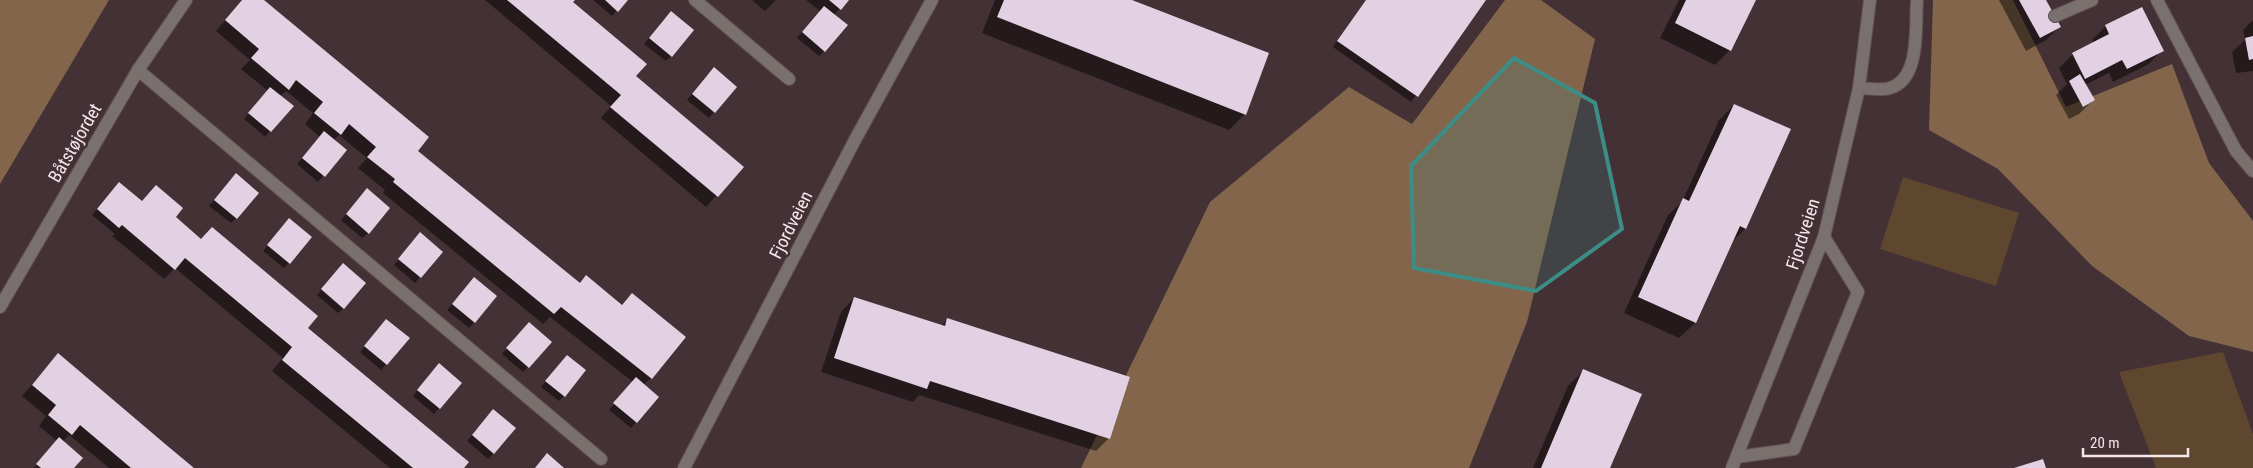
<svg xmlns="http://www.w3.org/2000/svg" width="2253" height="468" font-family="'Roboto Condensed',sans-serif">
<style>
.green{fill:#5e462f}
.forest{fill:#82654a}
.shadow{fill:#0007}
.building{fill:#e2d1e2}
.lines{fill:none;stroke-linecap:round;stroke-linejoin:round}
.minor-casing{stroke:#604e53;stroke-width:14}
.minor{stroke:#7a706e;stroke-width:12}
.marked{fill:#3d8d87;fill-opacity:0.2;stroke:#3d8d87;stroke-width:4;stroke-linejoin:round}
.labels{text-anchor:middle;stroke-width:5;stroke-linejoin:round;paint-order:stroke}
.street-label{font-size:18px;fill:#f4e7ea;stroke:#443136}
</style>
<rect width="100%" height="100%" fill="#443136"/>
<g class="green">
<polygon points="1903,177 2019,213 1996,286 1880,249"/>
<polygon points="2223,352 2253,434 2253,468 2156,468 2119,372"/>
</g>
<g class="forest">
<polygon points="0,0 109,0 0,184"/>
<polygon points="1505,0 1541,0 1595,39 1527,322 1469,468 1081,468 1210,202 1349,87 1412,124"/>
<polygon points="1933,0 2013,0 2066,107 2172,64 2209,163 2253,221 2253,352 2189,336 2092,266 1998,169 1929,130"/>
</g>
<g class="shadow">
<polygon points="242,0 262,0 417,151 579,284 621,305 632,294 651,378 643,385 657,397 631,428 609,410 633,382 550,317 543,324 383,193 385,190 358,168 367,158 339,135 333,141 345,151 318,182 297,164 320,137 305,124 313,113 286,91 280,96 270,131 265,137 244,119 268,91 241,69 250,60 216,31"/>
<polygon points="485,0 573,0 571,2 634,77 742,167 706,207 601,118 611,106"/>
<polygon points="593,0 626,0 612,16"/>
<polygon points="752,0 776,0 765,11"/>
<polygon points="806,0 847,0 834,15 824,51 819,56 797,38 820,11"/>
<polygon points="995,0 1129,0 1245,114 1229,130 982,33"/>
<polygon points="1366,0 1484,0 1411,102 1333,47"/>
<polygon points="1679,0 1755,0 1730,50 1715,65 1660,38"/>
<polygon points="1999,0 2045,0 2059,27 2046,40 2026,51"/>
<polygon points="665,18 671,56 666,61 644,44"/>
<polygon points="2253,20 2253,71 2236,73 2232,52 2245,40 2243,30"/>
<polygon points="2106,26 2162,50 2149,64 2113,82 2109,73 2085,85 2093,100 2079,114 2069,119 2056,95 2067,84 2059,68 2073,54 2094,43 2092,40"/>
<polygon points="708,74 735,87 709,118 687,100"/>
<polygon points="1734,105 1789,130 1745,229 1732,242 1695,323 1679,338 1624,313 1668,215 1682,202 1719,120"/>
<polygon points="231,180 236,218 231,223 209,206"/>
<polygon points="156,186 174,217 463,468 390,468 272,371 283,358 175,268 164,279 112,236 115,234 92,215 114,189 141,202"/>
<polygon points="362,196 368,233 362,238 341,220"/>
<polygon points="284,225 289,263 284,268 263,251"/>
<polygon points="415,239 442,252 415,283 394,265"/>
<polygon points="469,284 475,322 469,328 447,310"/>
<polygon points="321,290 343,309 338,313 317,295"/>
<polygon points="854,298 941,326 948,319 1109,438 1096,451 919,395 913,402 821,372 841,312"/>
<polygon points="381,326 386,364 381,370 360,352"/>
<polygon points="524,329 528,367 523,372 502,354"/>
<polygon points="58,355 193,468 109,468 69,435 63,442 73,468 34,468 57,441 39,426 46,416 22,396"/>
<polygon points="562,362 564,396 559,401 541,387"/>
<polygon points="434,370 461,383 434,414 413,396"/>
<polygon points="1584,370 1608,468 1533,468 1568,386"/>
<polygon points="488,416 494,453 488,459 467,441"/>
</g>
<g class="building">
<polygon points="242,0 264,0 429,137 418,151 580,283 586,275 622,305 632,293 686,337 652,379 561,307 554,314 393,182 395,179 367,157 376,147 349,124 341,135 314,113 323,102 296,80 289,90 251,58 259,49 225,20"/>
<polygon points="507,0 575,0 573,2 647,64 636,76 744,167 718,197 610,107 621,95"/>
<polygon points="605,0 628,0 618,12"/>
<polygon points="829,0 849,0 841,10"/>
<polygon points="1004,0 1132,0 1269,53 1246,115 997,17"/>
<polygon points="1366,0 1486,0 1418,97 1337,41"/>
<polygon points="1686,0 1756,0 1731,51 1675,23"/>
<polygon points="2019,0 2046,0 2061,27 2040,38"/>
<polygon points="824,6 848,25 825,52 802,32"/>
<polygon points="2142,7 2164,51 2127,69 2122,60 2085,79 2072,53 2109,34 2105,25"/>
<polygon points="671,11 694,30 672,57 649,38"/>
<polygon points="2253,36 2253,59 2249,60 2245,38"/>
<polygon points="714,67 737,87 715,113 692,94"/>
<polygon points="2080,74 2095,100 2083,107 2069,81"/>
<polygon points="270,87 294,106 271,132 248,113"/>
<polygon points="1734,104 1791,129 1746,229 1740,226 1696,323 1638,297 1683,198 1689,201"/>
<polygon points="324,131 347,150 325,177 302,158"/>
<polygon points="236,173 259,193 237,219 214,200"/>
<polygon points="119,182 142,201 156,185 183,208 176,217 201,239 212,227 318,316 308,328 469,462 464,468 413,468 282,360 292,347 185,258 175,270 122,225 119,228 97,209"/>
<polygon points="367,188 390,208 369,234 346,214"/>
<polygon points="289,218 312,237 290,264 267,245"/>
<polygon points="420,232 443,252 421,278 398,259"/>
<polygon points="343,263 366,283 344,309 321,289"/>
<polygon points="474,277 497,296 475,323 452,304"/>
<polygon points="854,297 945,326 947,318 1130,377 1110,439 930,381 927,389 834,358"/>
<polygon points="386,319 410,338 387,365 364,346"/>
<polygon points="529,322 552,342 529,368 506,348"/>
<polygon points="58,353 164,443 194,468 131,468 80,425 72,435 48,415 56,405 32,385"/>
<polygon points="567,355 586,370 565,397 545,381"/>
<polygon points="439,363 462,383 440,409 417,390"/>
<polygon points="1583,369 1642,394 1610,468 1541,468"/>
<polygon points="636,377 659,397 637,423 613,403"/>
<polygon points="493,409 516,428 494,454 472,435"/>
<polygon points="59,437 83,458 74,468 41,468 36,464"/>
<polygon points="547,453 564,468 535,468"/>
<polygon points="2043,459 2046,468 2014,468"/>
</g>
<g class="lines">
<g class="minor-casing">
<g id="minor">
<polyline points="695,0 789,79"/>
<polyline points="2157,0 2236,151 2253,171"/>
<polyline points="2055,16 2092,0"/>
<polyline points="138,70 601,459"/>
<path d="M1859,88c9,0 23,3 31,0 31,-9 25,-62 27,-88"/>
<polyline points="0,307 138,70 186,0"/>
<polyline points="1737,457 1794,449 1858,292 1824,237"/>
<polyline points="684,468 856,138 932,0"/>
<polyline points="1732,468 1824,237 1859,88 1870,0"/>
</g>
</g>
<use href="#minor" class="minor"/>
</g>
<path class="marked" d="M1514,58l81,45 27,126 -86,62 -122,-23 -3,-102z"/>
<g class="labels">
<g class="street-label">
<text transform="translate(75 143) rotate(-60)" y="6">Båtstøjordet</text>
<text transform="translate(791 225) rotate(-63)" y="6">Fjordveien</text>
<text transform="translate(1803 234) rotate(-72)" y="6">Fjordveien</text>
</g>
</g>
<path d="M2083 448v8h105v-8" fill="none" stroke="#f4e7ea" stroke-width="2.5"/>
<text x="2090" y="448" font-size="15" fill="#f4e7ea" stroke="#443136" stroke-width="4" paint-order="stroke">20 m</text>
</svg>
